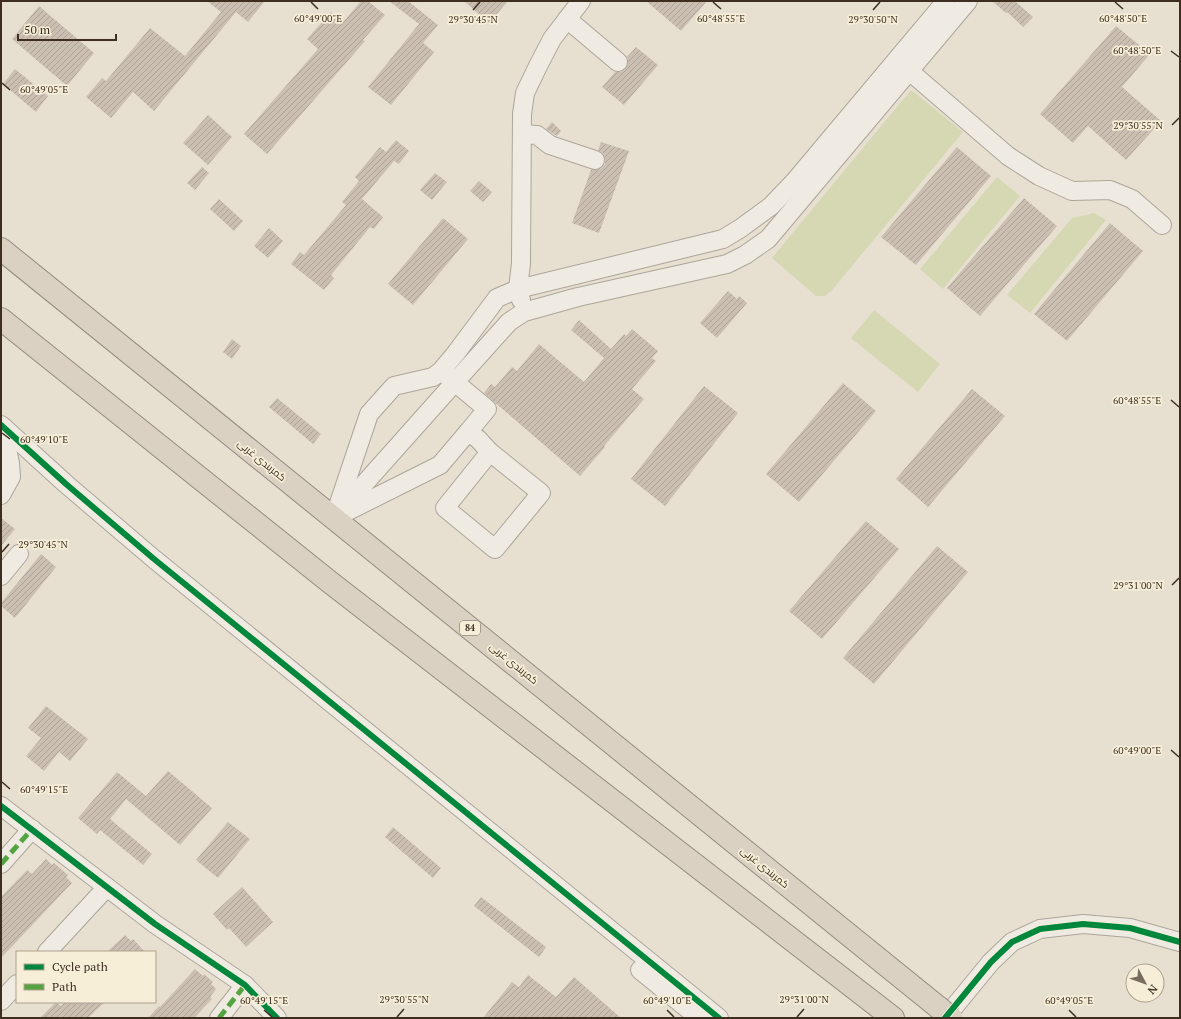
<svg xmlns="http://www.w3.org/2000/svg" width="1181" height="1019" font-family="'PT Serif',Cairo,serif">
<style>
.grass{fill:#d6d7b3}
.building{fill:url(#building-hatch)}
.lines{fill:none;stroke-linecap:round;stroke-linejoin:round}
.minor-casing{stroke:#ada599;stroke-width:20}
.highway-casing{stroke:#928b80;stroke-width:24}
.minor{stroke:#efebe3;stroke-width:18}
.highway{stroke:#dad1c2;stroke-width:22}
.highway-bridge-casing{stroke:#928b80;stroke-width:24;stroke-linecap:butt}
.highway-bridge{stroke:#dad1c2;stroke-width:22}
.quiet{stroke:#54a441;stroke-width:5;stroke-dasharray:10 5;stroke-linecap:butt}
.cycleway-casing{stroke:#f7eed8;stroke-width:8}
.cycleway{stroke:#00873e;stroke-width:6}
.ticks{fill:none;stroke:#3d2e20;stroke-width:1.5}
.labels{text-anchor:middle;stroke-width:3.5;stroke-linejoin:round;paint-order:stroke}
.shield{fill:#f7eed8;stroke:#756857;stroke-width:1}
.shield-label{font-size:9px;font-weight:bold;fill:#3d2e20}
.street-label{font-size:10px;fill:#3d2e20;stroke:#f7eed8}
.ticks-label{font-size:10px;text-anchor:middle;fill:#3d2e20;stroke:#f7eed8;stroke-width:3.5;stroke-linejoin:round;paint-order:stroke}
</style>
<defs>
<pattern id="building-hatch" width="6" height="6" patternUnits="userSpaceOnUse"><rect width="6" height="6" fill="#cbbfb2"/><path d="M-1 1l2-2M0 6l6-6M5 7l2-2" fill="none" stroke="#afa499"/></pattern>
</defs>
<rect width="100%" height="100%" fill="#e7e0d1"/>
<g class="grass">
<polygon points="911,90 963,132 832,290 825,296 816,296 772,258"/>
<polygon points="997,177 1020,196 943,289 920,269"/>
<polygon points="1094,213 1106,220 1030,313 1007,295 1072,218"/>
<polygon points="874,310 940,364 918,392 851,338"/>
</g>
<g class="building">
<polygon points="207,1 265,1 248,22 236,12 154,111 133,92 111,118 86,97 102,78 106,81 150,28 185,56 221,12"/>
<polygon points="361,1 368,1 385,15 363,40 365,41 267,154 244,134 318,49 307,39 331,12 343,22"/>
<polygon points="389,1 408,1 438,25 423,43 434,52 391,105 368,87 419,24"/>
<polygon points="464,1 508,1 489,23"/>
<polygon points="646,1 707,1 681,31"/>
<polygon points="992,1 1016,1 1016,2 1033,17 1023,27 1007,12 1006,13"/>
<polygon points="39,6 94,53 67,86 12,39"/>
<polygon points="1116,26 1150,54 1122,87 1161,121 1126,160 1088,126 1073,143 1040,114"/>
<polygon points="636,47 658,65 624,105 602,87 615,72 621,72 626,69 628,63 627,57"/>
<polygon points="15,69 48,96 36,112 3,84"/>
<polygon points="208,115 232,137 208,165 183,143"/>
<polygon points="552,122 561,131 557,136 546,129"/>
<polygon points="396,140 409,151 399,164 394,161 362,199 383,217 374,229 370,227 331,275 334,278 324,290 291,264 300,252 304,255 346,205 342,202 359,181 355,177 380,147 386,152"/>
<polygon points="601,142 629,151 599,233 572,223 591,170 597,170 602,168 605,164 605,158 603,153 598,150"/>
<polygon points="957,147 991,176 916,265 881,237"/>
<polygon points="202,167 209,173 195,190 187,183"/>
<polygon points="435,173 447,182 432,200 420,190"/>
<polygon points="479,181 492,192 483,202 470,191"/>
<polygon points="1024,198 1057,226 980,316 947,288"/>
<polygon points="219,199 243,221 234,231 210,209"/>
<polygon points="443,218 468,239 413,305 388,284"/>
<polygon points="1110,223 1143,251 1067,341 1034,314"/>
<polygon points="269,228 283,241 268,258 254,246"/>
<polygon points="728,291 737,299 739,296 747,303 717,338 700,323"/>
<polygon points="579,320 611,349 624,334 626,336 632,329 658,351 652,358 656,361 632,389 644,399 604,446 605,447 580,476 484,393 491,384 495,387 512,367 517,371 539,344 584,382 604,358 571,330"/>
<polygon points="232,339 241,346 232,359 223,352"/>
<polygon points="843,383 876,411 799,502 766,474"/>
<polygon points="704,386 738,413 665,506 631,479"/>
<polygon points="972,389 1005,416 928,507 896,479"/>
<polygon points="277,398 321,434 313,444 269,407"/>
<polygon points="1,518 15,529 1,546"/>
<polygon points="866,521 899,549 822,639 789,611"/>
<polygon points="937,546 968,572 874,684 843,658"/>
<polygon points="41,554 56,567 15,618 1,606 1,603"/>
<polygon points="46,706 88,739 70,761 59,752 44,771 26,756 41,738 28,728"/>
<polygon points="168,771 212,808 180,845 126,799 110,819 152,854 143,865 100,830 97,834 78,818 117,772 146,796"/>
<polygon points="228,822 250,839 218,878 196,860"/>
<polygon points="393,827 441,868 433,878 385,837"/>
<polygon points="46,859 52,865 54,863 68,875 66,877 72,883 1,958 1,897 27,870 32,874"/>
<polygon points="242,887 273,922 246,947 229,928 227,930 213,914"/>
<polygon points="481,897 546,947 539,957 474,906"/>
<polygon points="125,935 131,941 133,939 145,952 107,952"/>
<polygon points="195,969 203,976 204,974 213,982 211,984 216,989 210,997 212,999 194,1018 148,1018 159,1006 160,1007"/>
<polygon points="528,975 556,997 574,977 621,1018 483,1018 512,982 519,987"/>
<polygon points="56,1002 61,1006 65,1002 105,1002 88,1018 40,1018"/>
</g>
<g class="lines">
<g class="minor-casing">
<g id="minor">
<polyline points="567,19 618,62"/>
<polyline points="900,63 1008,156 1039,176 1072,191 1110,190 1132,199 1162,225"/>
<polyline points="522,134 537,135 550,145 595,160"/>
<polyline points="521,300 518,289 521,263 522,114 525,93 538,66 552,39 581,1"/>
<polyline points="445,374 487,409 468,432 478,439 490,452"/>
<polyline points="1,425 66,484 154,559 719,1018"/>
<polygon points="490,452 541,493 495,549 445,508"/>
<polyline points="1,495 11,477 10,463 6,444"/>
<polyline points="340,511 455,382 509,322 524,312 578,297 727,264 745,255 768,239 968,1"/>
<polyline points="342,514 440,465 468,432"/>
<polyline points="334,518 369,414 394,386 433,377 441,371 456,353 497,298 518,289 723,239 741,228 771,206 794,182 946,1"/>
<polyline points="1,576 19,554"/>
<polyline points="1,806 155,924 245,985 277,1018"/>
<polyline points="1,864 32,829"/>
<polyline points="47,952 107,887"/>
<polyline points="640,970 699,1018"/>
<polyline points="1,1001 17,984"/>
<polyline points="219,1018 245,985"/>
<polyline points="945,1018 991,962 1012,942 1040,929 1083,924 1130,928 1180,942"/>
</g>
</g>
<g class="highway-casing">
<g id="highway">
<polyline points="1,249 938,1007"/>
<polyline points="1,319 331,583 893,1018"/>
</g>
</g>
<use href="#minor" class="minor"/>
<use href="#highway" class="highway"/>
<g class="highway-bridge-casing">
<polyline id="highway-bridge" points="938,1007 951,1018"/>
</g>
<use href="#highway-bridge" class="highway-bridge"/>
<g class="quiet">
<polyline points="1,864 32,829"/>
<polyline points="219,1018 245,985"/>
</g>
<g class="cycleway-casing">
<g id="cycleway">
<polyline points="1,425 66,484 154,559 719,1018"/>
<polyline points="1,806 155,924 245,985 277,1018"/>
<polyline points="945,1018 991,962 1012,942 1040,929 1083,924 1130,928 1180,942"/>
</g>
</g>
<use href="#cycleway" class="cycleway"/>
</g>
<path class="ticks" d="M311,2l7,7M713,2l8,7M1115,2l8,7M473,10l7,-8M873,10l7,-8M1171,51l8,6M2,83l8,7M1172,125l7,-7M1171,400l8,7M2,433l8,6M2,552l7,-8M1172,585l7,-7M1171,750l8,7M2,782l8,7M264,1010l8,7M667,1010l7,7M1069,1010l7,7M397,1017l7,-8M797,1017l7,-8"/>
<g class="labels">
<rect class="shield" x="460" y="621" width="20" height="14" rx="3"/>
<g class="shield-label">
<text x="470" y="631">84</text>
</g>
<g class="street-label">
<text transform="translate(262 460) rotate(39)" y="4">کمربندی غربی</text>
<text transform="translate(514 663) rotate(39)" y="4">کمربندی غربی</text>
<text transform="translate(765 867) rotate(39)" y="4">کمربندی غربی</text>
</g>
</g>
<g class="ticks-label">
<text x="318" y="22">60°49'00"E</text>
<text x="721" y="22">60°48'55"E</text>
<text x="1123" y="22">60°48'50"E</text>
<text x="473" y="23">29°30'45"N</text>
<text x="873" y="23">29°30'50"N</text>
<text x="1137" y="54">60°48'50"E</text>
<text x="44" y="93">60°49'05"E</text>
<text x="1138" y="129">29°30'55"N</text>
<text x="1137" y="404">60°48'55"E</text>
<text x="44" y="443">60°49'10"E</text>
<text x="43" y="548">29°30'45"N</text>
<text x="1138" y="589">29°31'00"N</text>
<text x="1137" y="754">60°49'00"E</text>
<text x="44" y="793">60°49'15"E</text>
<text x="404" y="1003">29°30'55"N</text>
<text x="804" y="1003">29°31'00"N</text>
<text x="264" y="1004">60°49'15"E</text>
<text x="667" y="1004">60°49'10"E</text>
<text x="1069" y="1004">60°49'05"E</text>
</g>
<rect width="1181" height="1019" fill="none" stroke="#3d2e20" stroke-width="4"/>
<rect x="16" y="951" width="140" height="52" fill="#f7eed8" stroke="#ada18e"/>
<rect x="24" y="964" width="20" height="6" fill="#00873e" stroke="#ada18e"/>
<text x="52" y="971" font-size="12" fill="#3d2e20">Cycle path</text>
<rect x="24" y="984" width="20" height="6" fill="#54a441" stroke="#ada18e"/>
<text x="52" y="991" font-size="12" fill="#3d2e20">Path</text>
<g transform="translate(1145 983) rotate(131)"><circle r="19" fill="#f7eed8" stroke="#ada18e"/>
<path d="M0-3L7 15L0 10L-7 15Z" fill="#786c5e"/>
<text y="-6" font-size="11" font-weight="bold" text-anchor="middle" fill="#3d2e20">N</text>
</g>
<path d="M18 34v6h98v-6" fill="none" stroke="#3d2e20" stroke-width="2"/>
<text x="24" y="34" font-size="12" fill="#3d2e20" stroke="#f7eed8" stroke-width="3" paint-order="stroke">50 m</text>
</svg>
